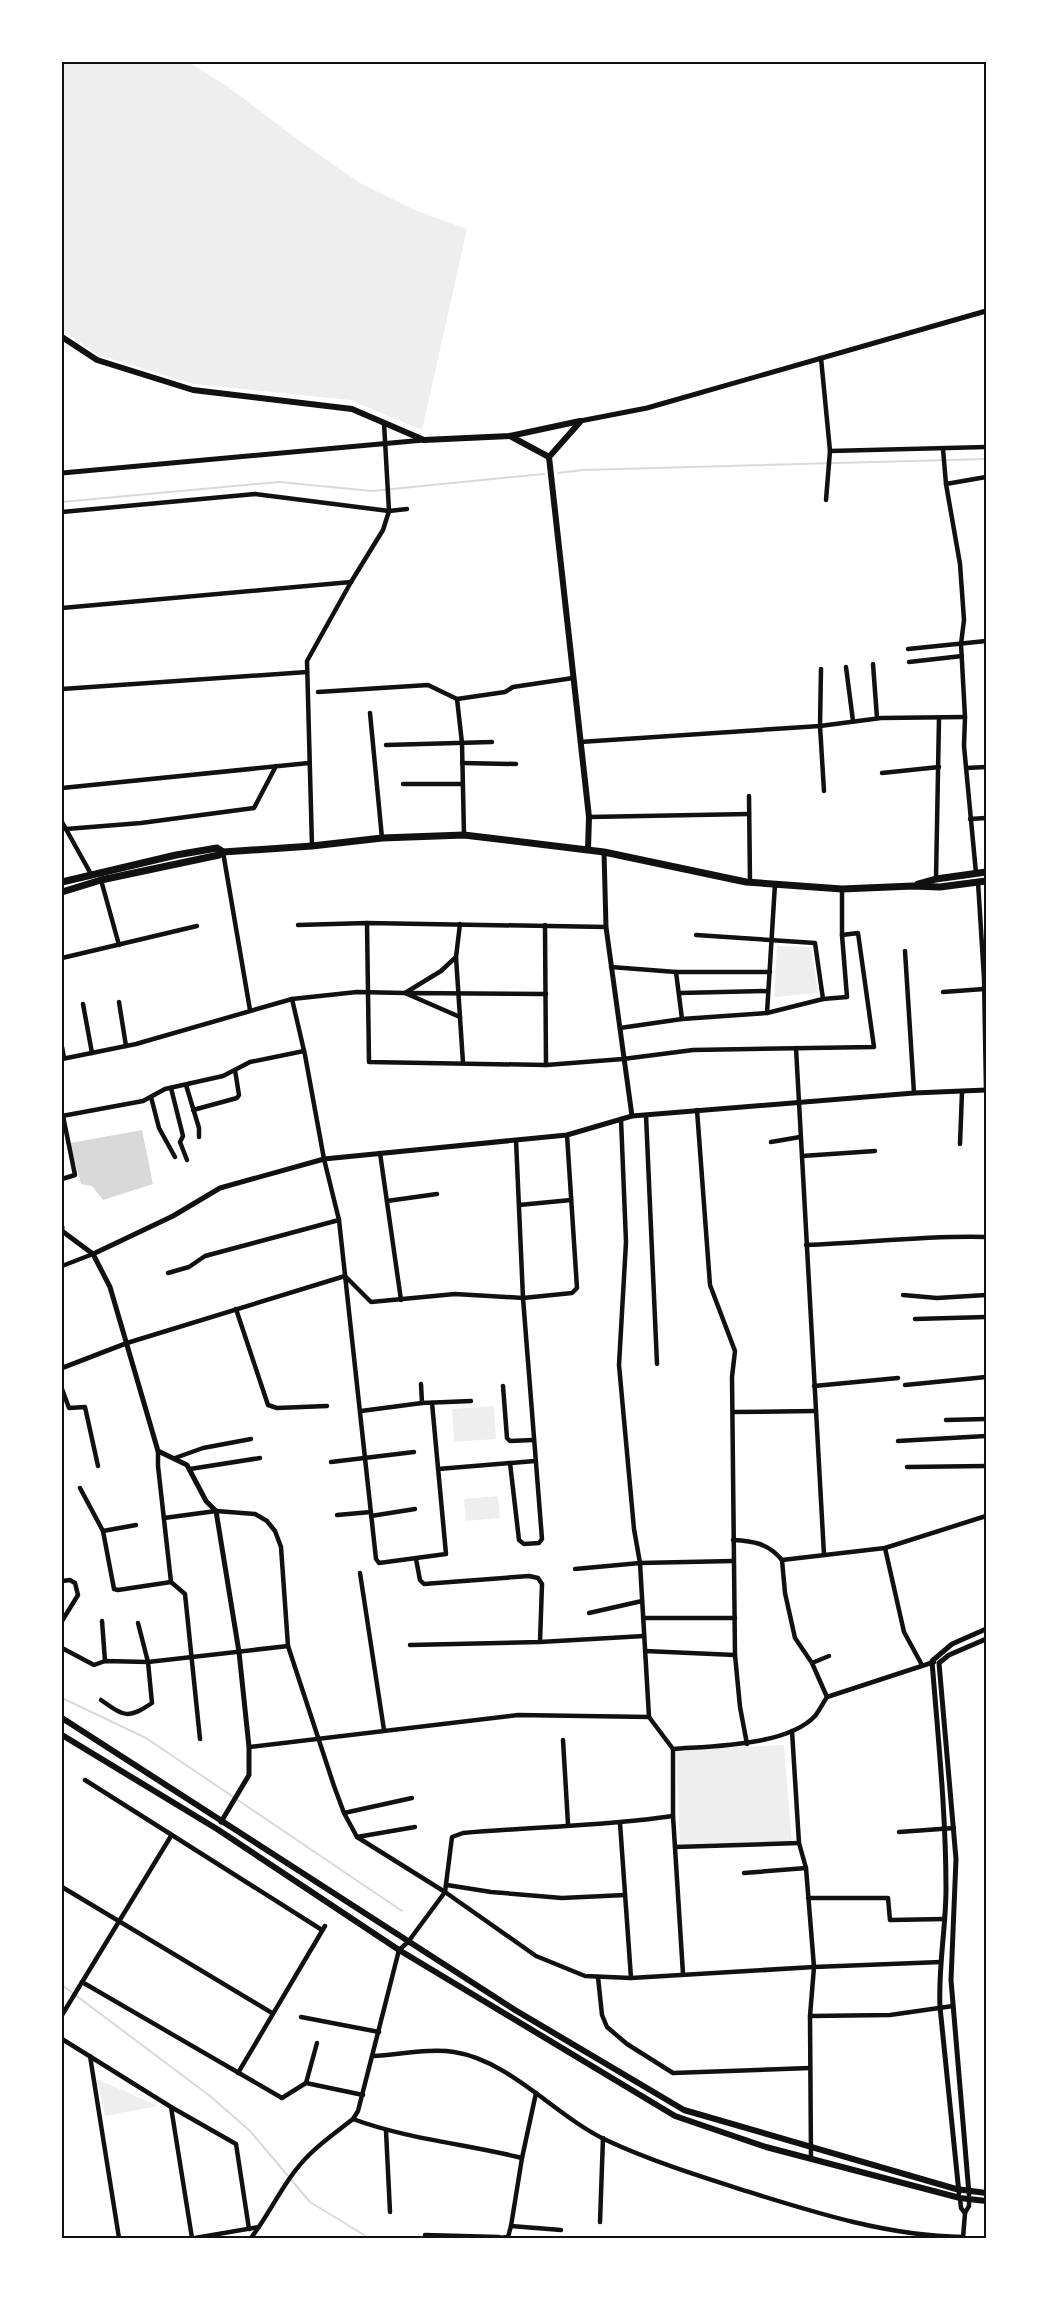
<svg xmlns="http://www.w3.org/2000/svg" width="1048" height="2300" font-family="'PT Sans Narrow',sans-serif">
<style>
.green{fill:#eee}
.water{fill:#d9d9d9}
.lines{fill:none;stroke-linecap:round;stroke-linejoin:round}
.stream{stroke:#d9d9d9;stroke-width:2}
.minor{stroke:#111;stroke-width:4.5}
.tertiary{stroke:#111;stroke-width:5}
.secondary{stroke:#111;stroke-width:6}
.primary{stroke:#111;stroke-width:7}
.neatline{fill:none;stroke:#111;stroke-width:2}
</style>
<rect width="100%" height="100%" fill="#fff"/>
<g class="green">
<polygon points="62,62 188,62 227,86 302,143 360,183 417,211 467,229 422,430 350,400 194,384 98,355 62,330"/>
<polygon points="777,946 811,947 818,993 774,997"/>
<polygon points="494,1406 496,1439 454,1442 452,1409"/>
<polygon points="498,1496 500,1518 466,1521 464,1499"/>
<polygon points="784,1745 792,1842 680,1844 676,1750"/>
<polygon points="97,2079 158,2106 105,2116"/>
</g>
<polygon class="water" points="142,1130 153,1184 103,1200 92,1186 81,1184 70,1143"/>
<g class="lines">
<g class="stream">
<polyline points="558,473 583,470 986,459"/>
<polyline points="62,502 279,482 372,491 544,474"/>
<polyline points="62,1698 146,1738 402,1911"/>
<polyline points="62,1985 210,2096 250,2131 310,2202 369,2238"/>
</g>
<g class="minor">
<polyline points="821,358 830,451 986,447"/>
<polyline points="943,449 946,484 960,564 964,620 961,644 965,717 964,746 976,873"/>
<polyline points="946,484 986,477"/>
<polyline points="826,500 830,451"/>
<polyline points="62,512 255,494 389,511 407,509"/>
<polyline points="62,608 351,582"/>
<polyline points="908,649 986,641"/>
<polyline points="909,662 962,656"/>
<polyline points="873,664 877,718"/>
<polyline points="846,667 853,721"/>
<polyline points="821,669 820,726 824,791"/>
<polyline points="62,689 307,672"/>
<polyline points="318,692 428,685 457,699 505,692 513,687 573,678"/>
<polyline points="457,699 462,743 464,835"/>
<polyline points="370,713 382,838"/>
<polyline points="580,742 820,726 881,718 965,717"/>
<polyline points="386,745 492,742"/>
<polyline points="462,763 516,764"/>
<polyline points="966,768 986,767"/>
<polyline points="882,773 939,767"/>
<polyline points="403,784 462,784"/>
<polyline points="62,788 309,763"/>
<polyline points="749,796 750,882"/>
<polyline points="589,817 749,814"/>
<polyline points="970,819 986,818"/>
<polyline points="62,822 91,874"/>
<polyline points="66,829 141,823 254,808 276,766"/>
<polyline points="312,846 307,661 351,582 383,530 389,511 384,423"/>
<polyline points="223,852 250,1010"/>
<polyline points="936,879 939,718"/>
<polyline points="101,880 119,945"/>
<polyline points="978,882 984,978 986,1089"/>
<polyline points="367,923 369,1062 546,1065 623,1059 693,1050 874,1047 858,933 842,935"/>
<polyline points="298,925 367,923 606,927"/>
<polyline points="545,925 546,1065"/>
<polyline points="696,935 815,943 823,999"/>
<polyline points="905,951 914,1093"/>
<polyline points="456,957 463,1063"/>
<polyline points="62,958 197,926"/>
<polyline points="611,967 676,972 770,972"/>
<polyline points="676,972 682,1019"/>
<polyline points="943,992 984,989"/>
<polyline points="680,993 768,991"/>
<polyline points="292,999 305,1055 324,1159 339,1220 376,1559 379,1563 446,1554 432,1403"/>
<polyline points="119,1002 126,1046"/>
<polyline points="83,1004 92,1053"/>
<polyline points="767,1013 775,884"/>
<polyline points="460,1017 405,993 546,994"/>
<polyline points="620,1028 682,1019 767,1013 823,999 847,997 842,935 842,889"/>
<polyline points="62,1047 64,1058"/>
<polyline points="796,1048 824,1555"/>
<polyline points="62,1059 136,1044 292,999 357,992 405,993 441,971 456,957 460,924"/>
<polyline points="186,1085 199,1128 199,1137"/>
<polyline points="171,1088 183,1136 180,1142 187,1160"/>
<polyline points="151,1097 159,1128 175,1157"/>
<polyline points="193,1110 237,1098 239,1095 235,1070"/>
<polyline points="697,1110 710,1285 735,1351 732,1377 735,1655 740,1707 747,1744"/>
<polyline points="646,1115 657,1364"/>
<polyline points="62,1116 143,1101 165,1089 223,1076 250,1062 304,1051"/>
<polyline points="621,1119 626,1242 619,1365 634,1529 640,1563 649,1717"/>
<polyline points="771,1142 800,1137"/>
<polyline points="960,1144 962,1092"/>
<polyline points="380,1153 401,1300"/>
<polyline points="802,1156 875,1151"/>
<polyline points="62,1179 75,1175 63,1116"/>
<polyline points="387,1201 437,1194"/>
<polyline points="519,1205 571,1200"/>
<path d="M806,1245c61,-2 121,-10 180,-8"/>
<polyline points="62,1266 93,1254"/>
<polyline points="168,1273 189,1267 205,1256 339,1220"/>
<polyline points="345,1276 371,1302 455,1294 523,1298 572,1293 577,1288 567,1135"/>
<polyline points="903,1295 937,1298 986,1295"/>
<polyline points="236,1309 268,1405 277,1408 327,1406"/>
<polyline points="915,1319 986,1317"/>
<polyline points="127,1343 345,1276"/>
<polyline points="421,1384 422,1403"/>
<polyline points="905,1385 986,1377"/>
<polyline points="503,1386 507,1438 510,1441 533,1440"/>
<polyline points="814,1386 898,1378"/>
<polyline points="62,1389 69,1408 85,1407 98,1466"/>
<polyline points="361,1411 422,1403 471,1401"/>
<polyline points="733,1412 816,1411"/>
<polyline points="946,1420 986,1419"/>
<polyline points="898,1441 986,1436"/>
<polyline points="158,1451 158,1466 171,1582 185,1594 200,1739"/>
<polyline points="175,1458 203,1448 251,1439"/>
<polyline points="331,1462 414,1452"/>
<polyline points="510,1463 519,1540 524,1544 539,1543 542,1539 523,1298 516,1140"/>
<polyline points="907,1467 986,1466"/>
<polyline points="190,1469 260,1458"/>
<polyline points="438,1469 535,1461"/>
<polyline points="80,1488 103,1531 114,1589 118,1590 171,1582"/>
<polyline points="337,1515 371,1512"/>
<polyline points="371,1516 415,1509"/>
<polyline points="164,1518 216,1511 255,1514 267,1521 275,1531 281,1547 288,1646 334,1786 344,1813 357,1837 445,1892 536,1956 585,1976 631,1978 814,1967 941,1962"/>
<polyline points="103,1531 136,1525"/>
<path d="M733,1540c20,1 35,3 49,20l3,33 10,45 17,25 15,34"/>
<polyline points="885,1548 904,1632 922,1665"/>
<polyline points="416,1559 420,1580 424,1584 529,1576 538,1578 542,1584 540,1642"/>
<polyline points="782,1560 885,1548 986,1516"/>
<polyline points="575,1569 640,1563 733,1561"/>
<polyline points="360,1573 384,1730"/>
<polyline points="62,1581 70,1580 75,1583 78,1595 62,1621"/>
<polyline points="589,1613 642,1601"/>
<polyline points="643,1618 735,1618"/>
<polyline points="102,1621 105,1661"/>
<polyline points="410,1645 540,1642 644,1636"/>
<polyline points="62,1648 94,1665 105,1661 148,1662 288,1646"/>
<polyline points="645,1651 735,1655"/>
<polyline points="812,1663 829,1656"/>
<path d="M101,1700c24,17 27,19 51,3l-4,-41 -10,-39"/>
<polyline points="792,1731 799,1843 806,1868 814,1967 810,2016 811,2159"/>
<polyline points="563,1740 568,1824"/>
<path d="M249,1747l269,-32 131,2 24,32c39,-3 114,-3 142,-33 4,-5 8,-13 12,-19l107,-35"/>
<polyline points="673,1749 673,1816 683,1974"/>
<polyline points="85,1780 322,1930"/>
<polyline points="344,1813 412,1798"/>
<polyline points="620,1823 631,1978"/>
<polyline points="899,1832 954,1828"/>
<polyline points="357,1837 415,1827"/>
<polyline points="675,1847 799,1843"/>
<polyline points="744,1873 806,1868"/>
<polyline points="447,1885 491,1892 562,1898 625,1895"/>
<polyline points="62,1887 272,2013"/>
<polyline points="808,1898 888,1898 890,1920 945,1919"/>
<polyline points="598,1977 602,2015 607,2027 627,2044 673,2073 810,2068"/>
<polyline points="82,1982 282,2098 306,2083 363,2095"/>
<polyline points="62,2015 171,1836"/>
<polyline points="810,2016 890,2015 953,2006"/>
<polyline points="301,2017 379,2032"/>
<polyline points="62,2039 171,2107 236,2144 249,2229"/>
<polyline points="90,2056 119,2238"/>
<path d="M373,2056c25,-1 57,-8 81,-4 55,8 103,65 152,88 45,21 93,36 140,51 70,22 143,45 217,46"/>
<polyline points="238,2073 325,1926"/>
<polyline points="306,2083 317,2043"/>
<polyline points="171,2107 192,2238"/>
<path d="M353,2119c54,20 113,25 169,39"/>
<polyline points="386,2131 390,2212"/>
<polyline points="960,2198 961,2208 965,2213"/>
<polyline points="600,2222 603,2138"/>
<polyline points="511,2226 561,2230"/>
<polyline points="425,2235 499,2237"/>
<polyline points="195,2238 259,2227"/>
<path d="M251,2238c20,-26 34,-60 59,-84 13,-13 29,-24 43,-35l5,-8 41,-161 9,-8 37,-50 7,-55 11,-4c70,-6 141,-7 210,-17"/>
<polyline points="499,2238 508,2237 511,2226 522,2158 536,2093"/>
<polyline points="963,2238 965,2213 969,2206 969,2199"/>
</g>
<g class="tertiary">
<polyline points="580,421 647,408 986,311"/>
<polyline points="62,473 424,440"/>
<polyline points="604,852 606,927 632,1116"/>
<polyline points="62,1227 62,1231 93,1254 110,1287 158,1451 187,1465 206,1501 216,1511 239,1652 249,1747 249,1775 221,1822"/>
<polyline points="93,1254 173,1216 220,1188 324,1159 567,1135 632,1116 914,1093 986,1090"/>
<polyline points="62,1368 127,1343"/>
<path d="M959,2193l-19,-186c-2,-40 6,-79 6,-118 0,-76 -8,-152 -14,-228l20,-17 34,-15"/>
<polyline points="969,2194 951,1980 956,1859 939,1663 949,1655 986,1639"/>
</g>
<g class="secondary">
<polyline points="62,337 97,360 193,390 352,409 424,440 510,436 580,421"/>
<polyline points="580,422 549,457 589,817 588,849"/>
<polyline points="510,436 549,457"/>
<polyline points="62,1718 515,2010 684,2110 956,2189 986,2193"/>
<polyline points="62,1735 217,1829 399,1950 675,2116 766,2147 960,2198 986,2201"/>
</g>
<g class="primary">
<polyline points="62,882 176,855 217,848 223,852"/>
<polyline points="918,884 936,879 986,872"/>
<polyline points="62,892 101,880 219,855 223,852 312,846 382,838 464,835 604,852 746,882 842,889 913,886 940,887 986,881"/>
</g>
</g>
<rect width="1048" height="2300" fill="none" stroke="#ffffff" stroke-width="126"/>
<rect x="63" y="63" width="922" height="2174" class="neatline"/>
</svg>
